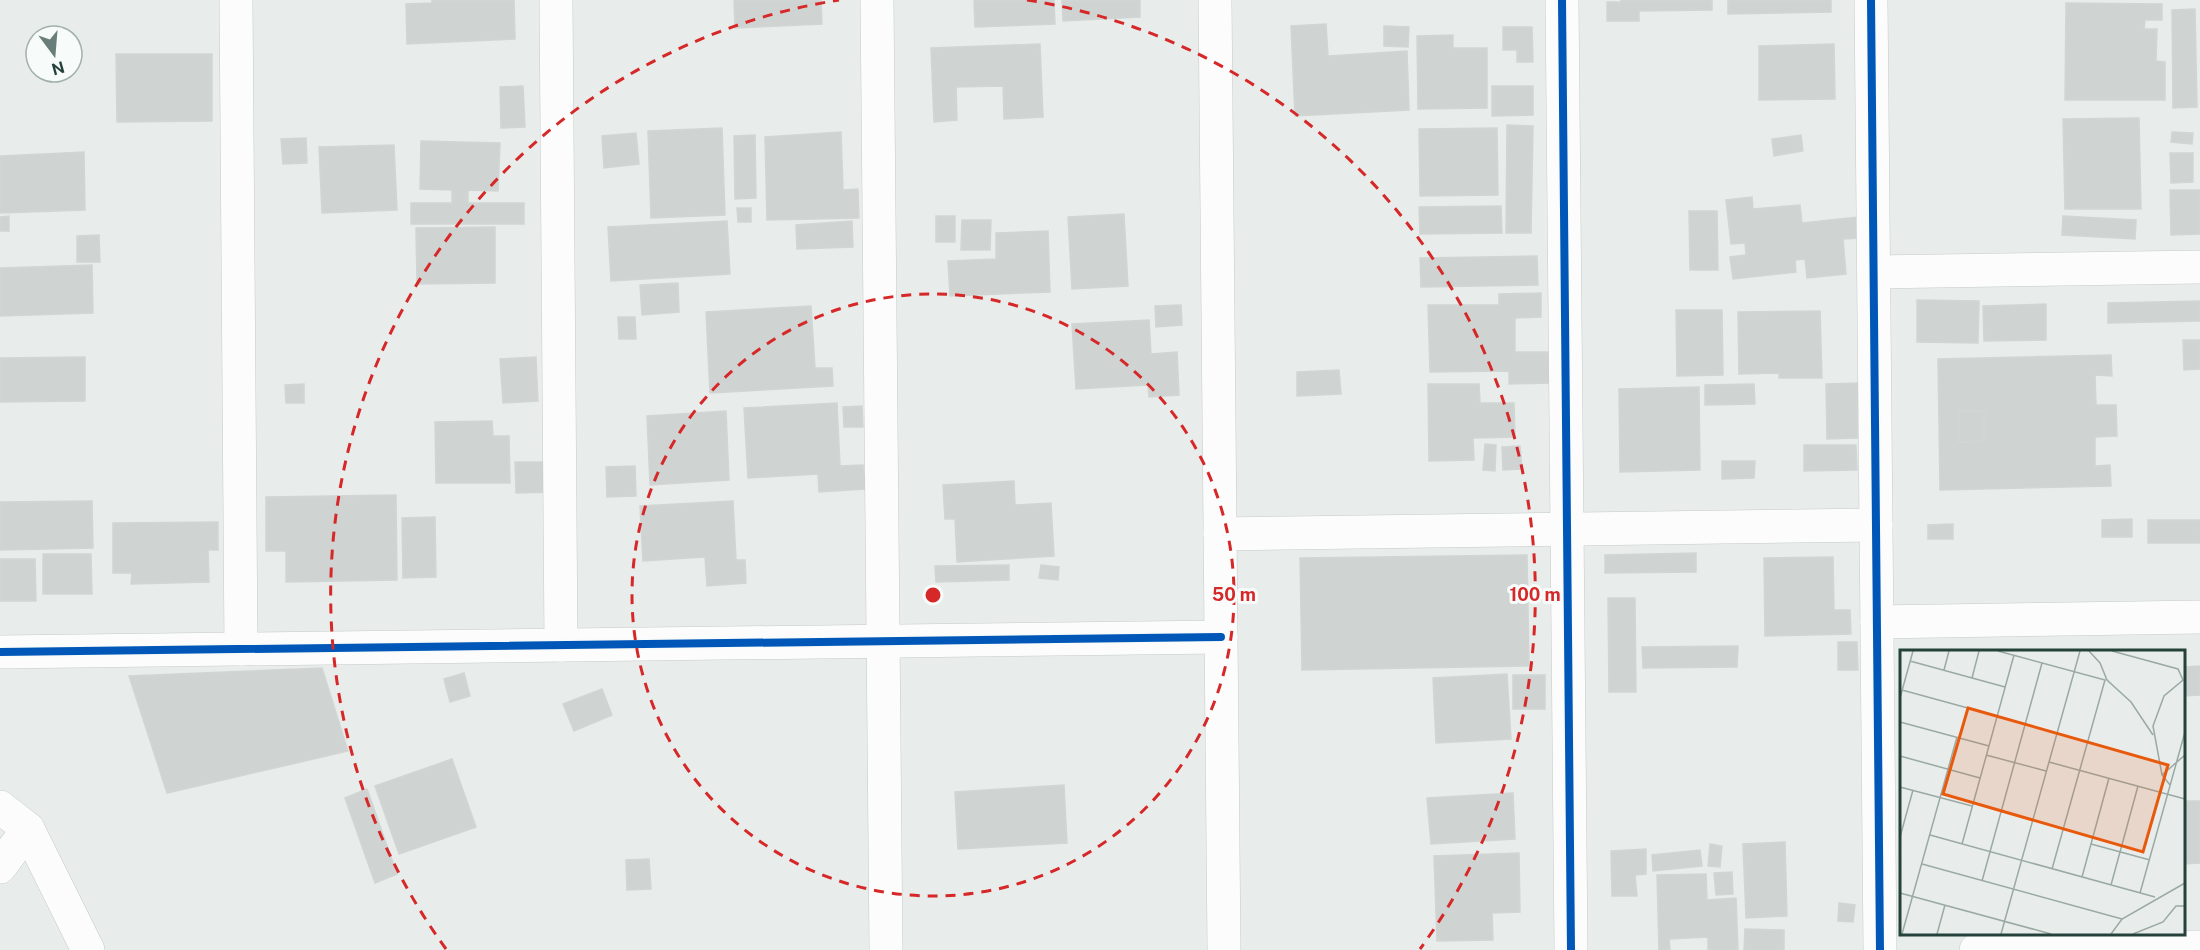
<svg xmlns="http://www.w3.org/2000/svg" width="2200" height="950" font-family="'Public Sans',sans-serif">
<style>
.building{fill:#cfd4d2;stroke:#d1d6d4;stroke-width:1.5;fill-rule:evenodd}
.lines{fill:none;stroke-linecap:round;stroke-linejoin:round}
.minor-casing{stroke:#c5cac8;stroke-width:34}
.minor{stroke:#fcfcfc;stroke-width:33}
.cycleway-casing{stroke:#f7fbf9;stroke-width:11}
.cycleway{stroke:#0057b8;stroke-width:8}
.ring{fill:none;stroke:#d62828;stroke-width:3;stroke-dasharray:10 8}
.inset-road{fill:none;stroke:#9aa9a4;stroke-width:1.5}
.view{fill:#e8590c;fill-opacity:0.15;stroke:#e8590c;stroke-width:3}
.inset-edge{fill:none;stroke:#24423a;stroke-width:3}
.centre{fill:#d62828;stroke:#f7fbf9;stroke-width:3}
.ring-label{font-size:18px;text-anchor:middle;font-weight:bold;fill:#d62828;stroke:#f7fbf9;stroke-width:6;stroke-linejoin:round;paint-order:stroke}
</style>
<rect width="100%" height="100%" fill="#e8edeb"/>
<g class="building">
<polygon points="432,0 514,0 515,39 407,44 406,4 432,3"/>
<polygon points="734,0 821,0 822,24 735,28"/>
<polygon points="974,0 1054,0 1055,24 975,27"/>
<polygon points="1062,0 1140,0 1140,17 1063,21"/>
<polygon points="1621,0 1712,0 1712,10 1639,11 1639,21 1607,21 1607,2 1621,2"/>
<polygon points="1728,0 1831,0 1831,12 1728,14"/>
<polygon points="2066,3 2162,4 2162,20 2145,20 2144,29 2157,29 2156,61 2165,62 2165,100 2065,100"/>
<polygon points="2195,9 2197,107 2173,108 2172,10"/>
<polygon points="1326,24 1328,56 1407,51 1409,110 1295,116 1291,26"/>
<polygon points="1384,26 1409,27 1408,47 1384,46"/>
<polygon points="1503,27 1532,27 1533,62 1517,62 1517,50 1503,50"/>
<polygon points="1453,35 1453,48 1487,48 1487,108 1418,109 1417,36"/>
<polygon points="1040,44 1043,117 1004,119 1003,86 956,87 957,120 934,122 931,48"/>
<polygon points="1834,44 1835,99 1759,100 1759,46"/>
<polygon points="116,54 212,54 212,121 117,122"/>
<polygon points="523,86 525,127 501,128 500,87"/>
<polygon points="1492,86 1533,86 1533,115 1492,116"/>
<polygon points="2139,118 2141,209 2065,209 2063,119"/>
<polygon points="1507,125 1533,126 1531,233 1506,233"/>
<polygon points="722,128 725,215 651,218 648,131"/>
<polygon points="1497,128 1498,195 1420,196 1419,129"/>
<polygon points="841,132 843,190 858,189 859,218 767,220 765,137"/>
<polygon points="2172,132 2193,133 2192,144 2171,142"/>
<polygon points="636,133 639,164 604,168 602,136"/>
<polygon points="755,135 756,198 735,199 734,136"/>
<polygon points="1801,135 1803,151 1774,156 1772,139"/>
<polygon points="306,138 307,163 283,164 281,139"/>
<polygon points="421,141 500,143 498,191 468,190 468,203 524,203 524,224 411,224 411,203 452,203 452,190 420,189"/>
<polygon points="394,145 397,210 322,213 319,147"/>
<polygon points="84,152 85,210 0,213 0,156"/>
<polygon points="2170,153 2193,153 2193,182 2171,183"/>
<polygon points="2170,190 2200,190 2200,234 2171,235"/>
<polygon points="1752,197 1753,209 1800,205 1802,223 1858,217 1860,238 1843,239 1846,274 1807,278 1805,259 1795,260 1796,272 1733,279 1730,257 1746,255 1745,243 1731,244 1726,200"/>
<polygon points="1501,206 1502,233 1420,234 1419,207"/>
<polygon points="737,208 751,208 751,222 738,222"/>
<polygon points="1689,211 1717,211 1718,270 1690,270"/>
<polygon points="1124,214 1128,286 1072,289 1068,217"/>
<polygon points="9,216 9,231 0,231 0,217"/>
<rect x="936" y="216" width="19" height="26"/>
<polygon points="2063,216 2136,220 2135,239 2062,235"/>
<polygon points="962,220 991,220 990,250 961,250"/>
<polygon points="727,221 730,274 611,281 608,227"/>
<polygon points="852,221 853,247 797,249 796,225"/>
<polygon points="495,227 495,283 417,284 416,228"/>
<polygon points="1048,231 1050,292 950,296 948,261 996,259 996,233"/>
<polygon points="99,235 100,262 77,262 77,236"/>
<polygon points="1537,256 1538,285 1421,287 1420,258"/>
<polygon points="92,265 93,313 0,316 0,268"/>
<polygon points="678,283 679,312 642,315 640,285"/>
<polygon points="1541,293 1541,317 1515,318 1515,352 1549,352 1550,383 1509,384 1509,371 1430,372 1428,305 1499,305 1499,294"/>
<polygon points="1917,300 1979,301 1978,343 1917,342"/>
<polygon points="2200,301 2200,321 2108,323 2108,303"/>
<polygon points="2046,304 2046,340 1984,341 1983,306"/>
<polygon points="1181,305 1182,325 1156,327 1155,306"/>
<polygon points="811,306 815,368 832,368 833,386 710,393 706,312"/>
<polygon points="1676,310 1722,310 1723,375 1677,376"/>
<polygon points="1820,311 1822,378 1779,378 1779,373 1739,374 1738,312"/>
<polygon points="618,317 635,317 636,339 619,339"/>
<polygon points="1149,320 1151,354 1177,352 1179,395 1149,397 1148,385 1076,389 1072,324"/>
<polygon points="2183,340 2200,340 2200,369 2184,370"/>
<path d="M2111,355l1,21 -17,-1 1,30h20l1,31 -22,1v29l15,-1 1,21 -171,4 -2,-131zM1959,411h25v30l-25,1z"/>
<polygon points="85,357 85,401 0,402 0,358"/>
<polygon points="536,357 538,401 503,403 500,359"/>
<polygon points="1339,370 1341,394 1297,396 1297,372"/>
<polygon points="1858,383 1858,438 1827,439 1826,384"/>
<polygon points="304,384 304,403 286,403 285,385"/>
<polygon points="1428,384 1479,384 1480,403 1514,403 1515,437 1473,438 1474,460 1429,461"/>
<polygon points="1754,384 1755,404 1705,405 1705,385"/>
<polygon points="1699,387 1700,470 1620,472 1619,389"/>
<polygon points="837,403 840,466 863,465 865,489 819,492 818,474 748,478 744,408"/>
<polygon points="862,406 863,427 844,427 843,407"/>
<polygon points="726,411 729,480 650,485 647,416"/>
<polygon points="1959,411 1984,411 1984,441 1959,442"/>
<polygon points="492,421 493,436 509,436 510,483 436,483 435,422"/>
<polygon points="1485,444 1496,445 1495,471 1483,470"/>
<polygon points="1804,445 1856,445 1857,470 1804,471"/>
<polygon points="1520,446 1522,469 1503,470 1502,447"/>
<polygon points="1722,461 1755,461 1754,478 1722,479"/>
<polygon points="515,462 554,462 555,492 516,493"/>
<polygon points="635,466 636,496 607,497 606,467"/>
<polygon points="1014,481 1015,505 1051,503 1054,556 957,562 955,519 945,519 943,485"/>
<polygon points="396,495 397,580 286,582 286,551 266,551 266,497"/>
<polygon points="92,501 93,548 0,550 0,502"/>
<polygon points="733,501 736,560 745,560 746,583 707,586 705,557 643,561 640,506"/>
<polygon points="435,517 436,577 403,578 402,518"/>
<polygon points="2132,519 2132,537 2102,537 2102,520"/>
<rect x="2148" y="520" width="52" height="23"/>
<polygon points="218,522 218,550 208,550 209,582 131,584 132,573 113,573 113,523"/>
<polygon points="1953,524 1953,539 1928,539 1928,525"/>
<polygon points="1696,553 1696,572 1605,573 1605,555"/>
<polygon points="43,554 91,554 92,594 43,594"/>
<polygon points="1527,555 1529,666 1302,670 1300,558"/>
<polygon points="1833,557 1834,610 1850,610 1851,634 1765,636 1764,558"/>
<polygon points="0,559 35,559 36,601 0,601"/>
<polygon points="1009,565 1009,580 936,582 935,566"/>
<polygon points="1041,565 1059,567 1058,580 1039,578"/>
<polygon points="1608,598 1635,598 1636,692 1609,692"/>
<polygon points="1838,642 1857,642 1858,670 1838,670"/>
<polygon points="1738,646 1737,667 1643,668 1642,647"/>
<polygon points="2200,666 2200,695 2184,696 2184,667"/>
<polygon points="322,668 348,751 167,793 129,676"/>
<polygon points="464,673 470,696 450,702 444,679"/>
<polygon points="1507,674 1511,739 1436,743 1433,678"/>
<rect x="1513" y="675" width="32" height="34"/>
<polygon points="602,689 612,715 574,731 563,704"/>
<polygon points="452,759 476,827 399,854 375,786"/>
<polygon points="1064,785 1067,843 958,849 955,792"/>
<polygon points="367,789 397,874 375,883 345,798"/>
<polygon points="1513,793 1515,839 1431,844 1427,798"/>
<polygon points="2184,801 2200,801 2200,863 2184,864"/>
<polygon points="1785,842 1787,916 1746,918 1743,844"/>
<polygon points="1710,844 1722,846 1720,867 1708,866"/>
<polygon points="1646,849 1646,874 1635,875 1637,896 1612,896 1611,851"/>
<polygon points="1700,850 1702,866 1653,871 1652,855"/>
<polygon points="1519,853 1520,912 1492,913 1493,940 1437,941 1434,856"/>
<polygon points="649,859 651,889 627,890 626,860"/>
<polygon points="1732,872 1733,894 1716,895 1714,873"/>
<polygon points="1706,874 1707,900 1736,898 1738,950 1708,950 1708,937 1669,939 1670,950 1659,950 1657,875"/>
<polygon points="1839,903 1855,905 1853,922 1838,921"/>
<polygon points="1745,929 1784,930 1784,950 1744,950"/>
</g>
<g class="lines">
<g class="minor-casing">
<g id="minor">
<polyline points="236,0 241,649"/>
<polyline points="556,0 561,645"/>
<polyline points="877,0 886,950"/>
<polyline points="1215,0 1224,950"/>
<polyline points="1562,0 1571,950"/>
<polyline points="1871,0 1880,950"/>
<polyline points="1874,272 2200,267"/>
<polyline points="1220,534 1876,525"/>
<polyline points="1877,622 2200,617"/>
<polyline points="0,652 1221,637"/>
<polyline points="0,807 28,829 88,950"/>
<polyline points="0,867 28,829"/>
<polyline points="1976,950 2200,947"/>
</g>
</g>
<use href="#minor" class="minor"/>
<g class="cycleway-casing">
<g id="cycleway">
<polyline points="1562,0 1571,950"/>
<polyline points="1871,0 1880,950"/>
<polyline points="0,652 1221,637"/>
</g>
</g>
<use href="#cycleway" class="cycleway"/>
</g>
<g class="ring">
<circle cx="933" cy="595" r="301"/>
<path d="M446 949A602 602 0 0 1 839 0M1027 0A602 602 0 0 1 1420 949"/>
</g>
<g transform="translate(1900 650)">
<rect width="285" height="285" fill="#e8edeb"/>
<path class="inset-road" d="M98,1l107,29 -53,189M189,1l11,12 7,17 24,22 22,33M212,1l66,18 5,11 -19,16 -11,30 9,49 8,10M10,11l95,26M44,20l5,-19M72,28l7,-27M2,40l95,26M0,48l13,-47M0,72l89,24M86,105l60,16M0,106l80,22M149,112l136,37M262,125l23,-20M0,137l72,19M30,185l225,62M0,187l13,-47M62,194l52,-189M191,194l59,16M22,214l200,55M182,227l27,-99M82,231l60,-218M211,235l27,-99M0,243l151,41M240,243l45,-161M2,284l55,-197M37,284l8,-29M101,284l79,-283M211,284l11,-15 63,-36M233,284l30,-12 13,-16h9"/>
<path class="view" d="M68,58l200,57 -25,87 -200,-58z"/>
<rect width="285" height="285" class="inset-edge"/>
</g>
<circle cx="933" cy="595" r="9" class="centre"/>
<g class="ring-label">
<text x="1234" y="601">50 m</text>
<text x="1535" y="601">100 m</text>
</g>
<g transform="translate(54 54) rotate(164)"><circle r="28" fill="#f7fbf9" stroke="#a3b1ad" stroke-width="1.5"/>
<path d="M0-4.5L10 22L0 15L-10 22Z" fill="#697e78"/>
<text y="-9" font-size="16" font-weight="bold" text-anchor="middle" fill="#24423a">N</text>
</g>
</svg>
